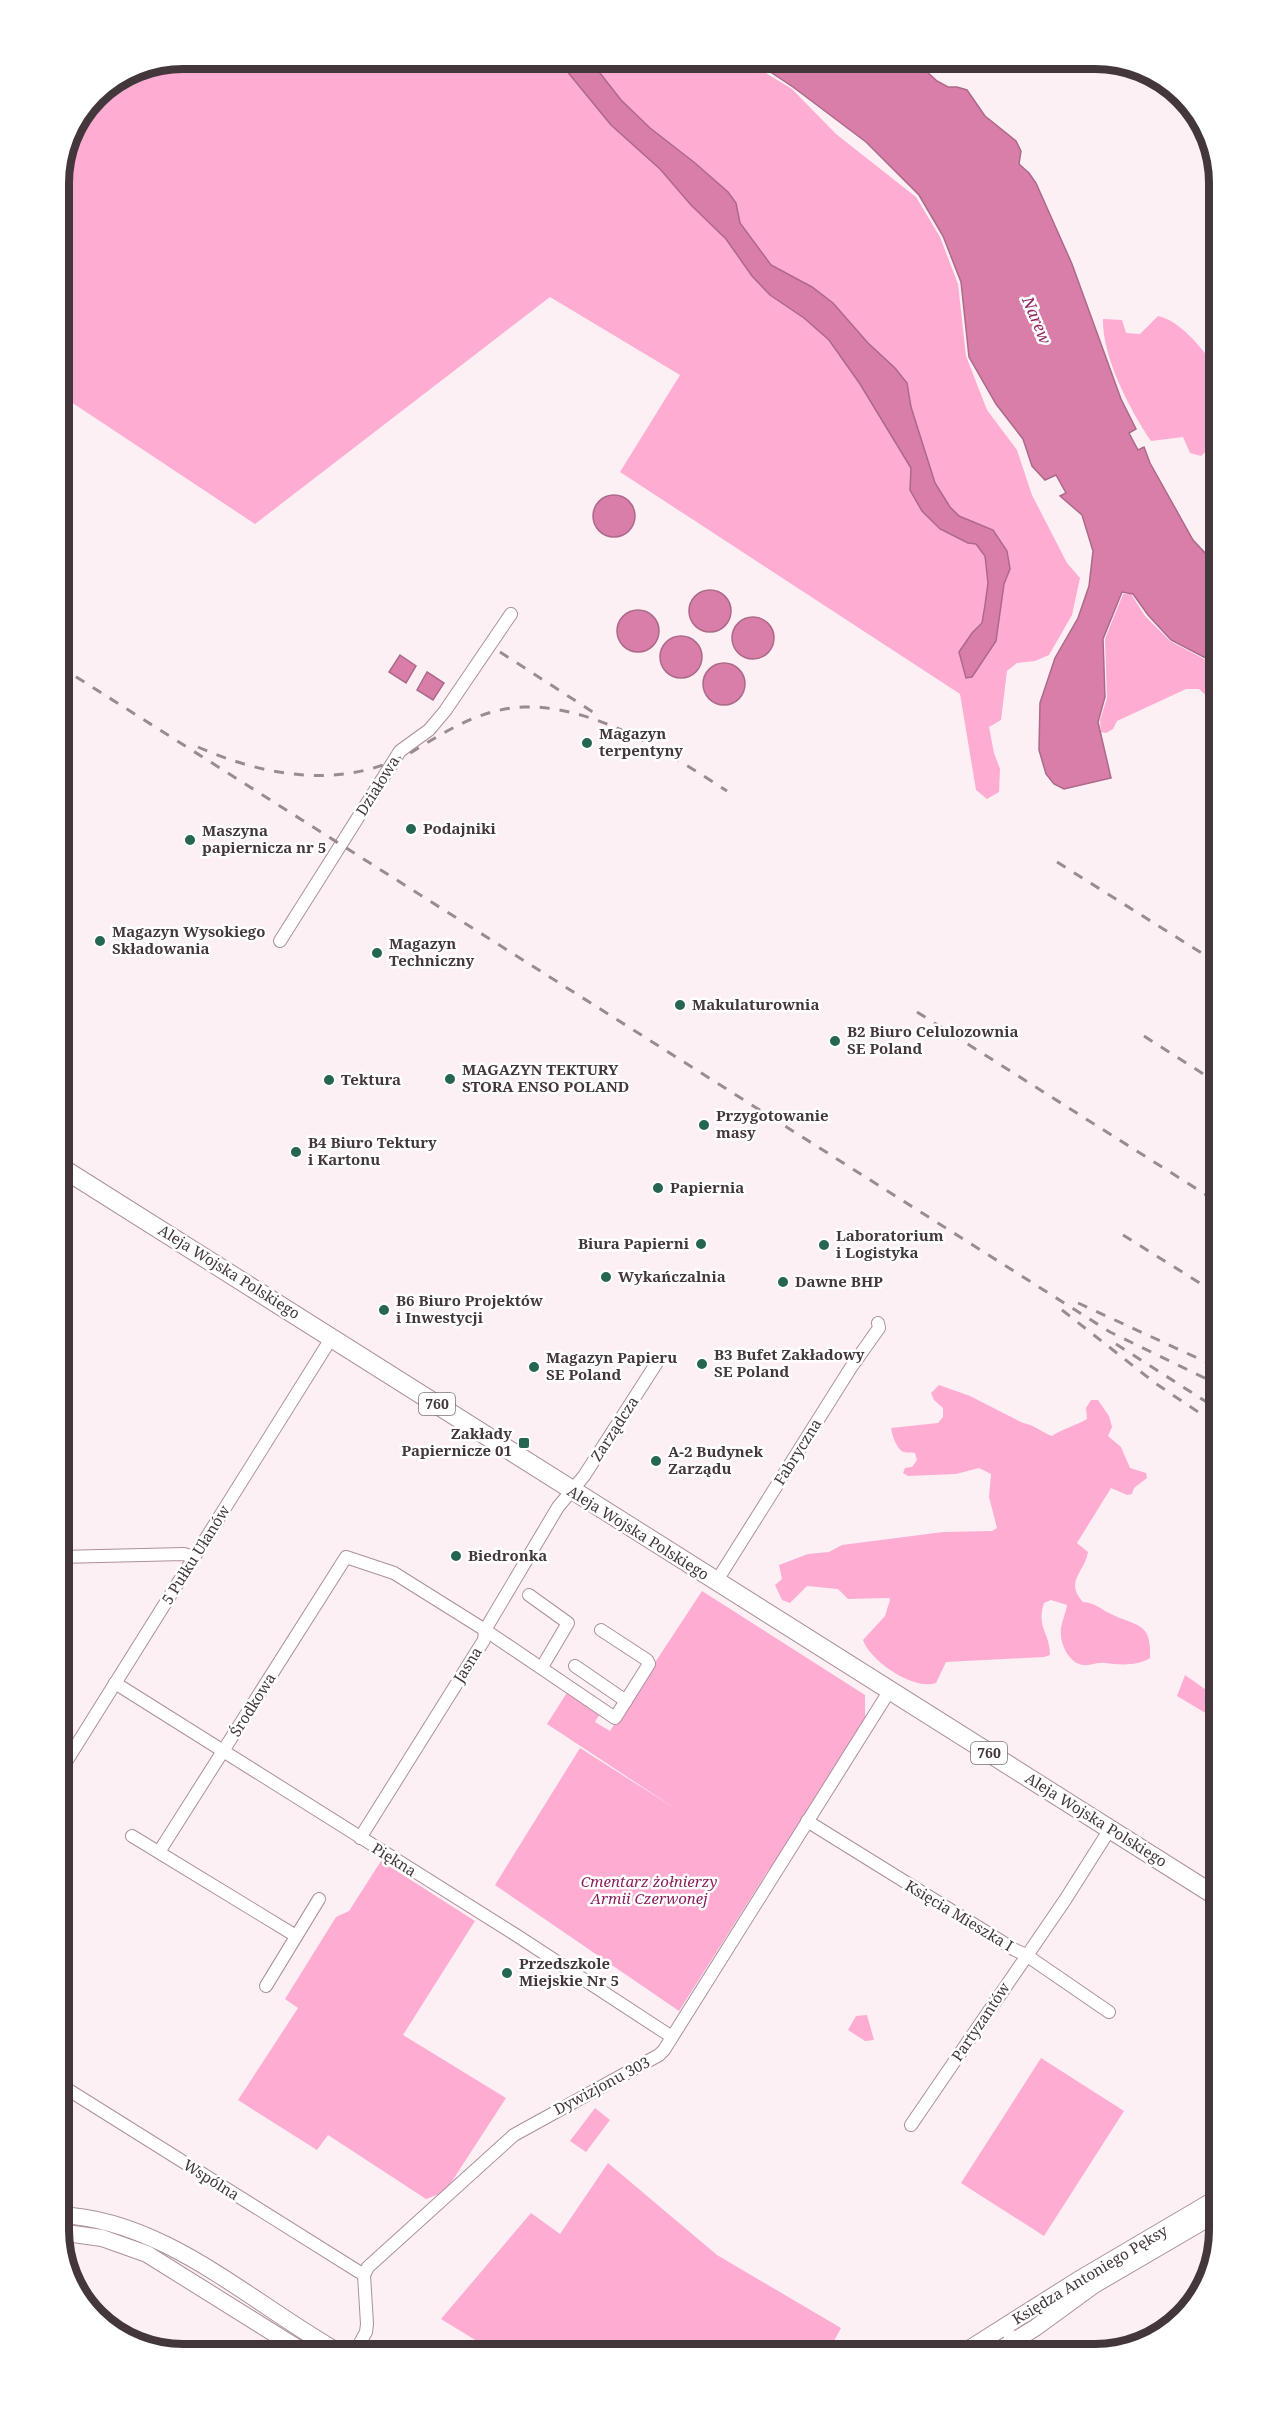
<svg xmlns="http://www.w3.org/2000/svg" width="1278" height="2413" font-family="'Noto Serif',serif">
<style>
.green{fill:#feacd1}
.water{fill:#d97ea8;stroke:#ac6988;stroke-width:1.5}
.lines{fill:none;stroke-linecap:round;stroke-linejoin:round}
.street-casing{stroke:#ac909c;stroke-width:14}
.secondary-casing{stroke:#ac909c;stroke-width:18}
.primary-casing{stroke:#ac909c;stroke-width:20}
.street{stroke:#fff;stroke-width:12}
.secondary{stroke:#fff;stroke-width:16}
.primary{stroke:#fff;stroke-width:18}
.rail{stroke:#988c91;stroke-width:3;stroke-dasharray:10 10;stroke-linecap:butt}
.poi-dot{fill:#256653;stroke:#fff;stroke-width:2}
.labels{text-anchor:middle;stroke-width:5;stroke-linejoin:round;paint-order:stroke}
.shield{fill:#fff;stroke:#7b7376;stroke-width:1.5}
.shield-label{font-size:14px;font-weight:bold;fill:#43373c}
.poi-label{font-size:15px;font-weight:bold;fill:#43373c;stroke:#fff;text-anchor:start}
.street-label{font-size:15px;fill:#43373c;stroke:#fff}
.park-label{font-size:15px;font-style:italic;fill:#8a1f5b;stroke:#fff}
.water-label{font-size:16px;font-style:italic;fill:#8f235f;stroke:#fff}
.rim{fill:none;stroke:#43373c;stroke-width:8}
</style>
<rect width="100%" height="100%" fill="#fdf0f5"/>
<g class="green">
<polygon points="183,59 743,59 792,89 836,134 916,197 940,237 958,284 966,356 987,410 1017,450 1032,495 1067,563 1080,578 1072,615 1049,655 1035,661 1017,663 1007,671 1001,720 989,727 994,753 1000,769 999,792 987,799 976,790 960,694 620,472 680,375 550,297 255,524 59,394 59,175 68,135 95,95 136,68"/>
<path d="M1158,316c24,6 41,30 57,49h4v81h-7l-11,10 -11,-3 -7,-16 -32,4c-21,-31 -49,-84 -48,-122l19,1 4,13 14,1z"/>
<polygon points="1123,594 1131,594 1145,616 1170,641 1219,667 1219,707 1199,689 1186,689 1117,721 1113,729 1106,733 1101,732 1100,720 1107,698 1105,639"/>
<path d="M939,1385l31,11 53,27c12,2 18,9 29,13 12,-8 23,-10 35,-17l-1,-11 5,-8h7l11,16 3,11 -4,9 13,11 9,21 16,5 1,5 -13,10 -2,6 -5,1 -16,-7 -34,55 11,9c-3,20 -24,29 -5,50 12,1 16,6 26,11 26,14 43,7 41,45 -12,8 -30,7 -45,5 -8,-1 -15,3 -22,2 -15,-2 -24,-23 -22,-37 1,-8 5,-15 6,-23l-16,-5 -7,3c-8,25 6,29 6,52l-6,2 -98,5 -10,21c-22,8 -66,-22 -73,-43l22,-24 5,-16 -1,-2 -41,1 -10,-10 -31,-3 -17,17 -8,-3 -7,-15 7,-6 -3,-14 29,-11 21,-2 13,-7 101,-13 49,-1 5,-3 -8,-31 2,-23 -12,-6 -23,6 -48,2 -5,-3 2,-5 7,-1 5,-7 -2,-7c-4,-1 -8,0 -11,-1 -7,-2 -12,-17 -13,-24l47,-5 5,-6v-9l-9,-8 -3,-7z"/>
<polygon points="702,1591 865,1695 865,1719 771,1870 769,1869 679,2011 495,1885 580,1748 679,1811 547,1724 568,1691 601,1712 595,1722 610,1731"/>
<polygon points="1185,1675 1219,1699 1219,1721 1177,1696"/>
<polygon points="381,1861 475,1921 403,2035 506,2098 445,2192 426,2199 328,2135 317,2150 238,2100 298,2008 285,1999 336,1917 349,1911"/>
<polygon points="867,2015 874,2040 865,2041 848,2030 856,2016"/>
<polygon points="1041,2058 1124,2111 1044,2236 961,2183"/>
<polygon points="595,2108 610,2120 586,2152 570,2141"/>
<polygon points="608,2163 717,2255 841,2328 827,2354 498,2354 441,2319 531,2213 560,2234"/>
</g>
<g class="water">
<polygon points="557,59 589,59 621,100 650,128 695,163 728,192 736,203 740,223 771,265 812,287 833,303 868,343 895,368 907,383 911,407 935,483 950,507 959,516 993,530 1007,551 1010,569 1004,584 996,641 972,677 966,678 959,652 972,633 982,623 985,605 988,583 985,556 976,544 968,543 940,529 922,511 910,490 911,468 860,384 829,340 804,318 770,295 752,276 726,239 691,205 660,169 611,125"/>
<polygon points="751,59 920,59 926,71 937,81 948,87 957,87 967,90 985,116 1016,141 1021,151 1019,164 1029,173 1036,183 1072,264 1121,399 1136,429 1129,433 1138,450 1144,447 1150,463 1193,540 1207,555 1213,557 1219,556 1219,665 1171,640 1148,615 1133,594 1122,592 1103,639 1105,697 1098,722 1111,778 1064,789 1054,784 1046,774 1039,750 1040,703 1055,658 1078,618 1089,586 1093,551 1082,515 1060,496 1066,493 1056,475 1045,480 1032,466 1023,439 996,404 969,357 961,282 943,236 919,195 866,142 793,87"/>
<circle cx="614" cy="516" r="21"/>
<circle cx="710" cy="611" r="21"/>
<circle cx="638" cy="631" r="21"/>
<circle cx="753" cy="638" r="21"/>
<circle cx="681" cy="657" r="21"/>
<polygon points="400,655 416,666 406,683 389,672"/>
<circle cx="724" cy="684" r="21"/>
<polygon points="427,672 444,683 433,700 417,690"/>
</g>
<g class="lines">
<g class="street-casing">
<g id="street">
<polyline points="280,941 400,751 429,730 445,711 511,614"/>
<polyline points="59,1557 184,1554 194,1557"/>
<polyline points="716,1582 850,1369 879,1328 878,1323"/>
<polyline points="529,1595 568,1623 542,1667"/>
<polyline points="575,1666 626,1701"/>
<polyline points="115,1683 516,1935 672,2037"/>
<polyline points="59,1773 332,1337"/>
<polyline points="807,1821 1015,1950 1026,1955 1109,2012"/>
<polyline points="132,1836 296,1936"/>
<polyline points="360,1838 484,1640 485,1630 558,1507 584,1476 656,1364"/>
<polyline points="159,1852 346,1557 394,1573 485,1630 615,1718 649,1664 647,1660 601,1630"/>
<polyline points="266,1986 319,1899"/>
<polyline points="59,2084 364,2275"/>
<polyline points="911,2125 1065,1900 1110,1829"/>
<polyline points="1207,2219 1217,2240"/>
<polyline points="1009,2334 1025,2354"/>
<polyline points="354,2354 366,2332 367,2324 364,2275 368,2267 514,2135 659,2055 664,2050 890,1690"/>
</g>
</g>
<g class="secondary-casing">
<g id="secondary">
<path d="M59,2215c106,4 193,89 283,139"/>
<polyline points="59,2232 102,2238 147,2254 307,2354"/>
<polyline points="961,2354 1078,2280 1219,2197"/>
<polyline points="993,2354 1035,2328 1094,2285 1219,2212"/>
</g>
</g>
<g class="primary-casing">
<polyline id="primary" points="59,1166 1219,1898"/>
</g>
<use href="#street" class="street"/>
<use href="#secondary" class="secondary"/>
<use href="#primary" class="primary"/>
<g class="rail">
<polyline points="500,652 599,716"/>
<polyline points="59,666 1110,1332 1219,1385"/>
<path d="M198,747c68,30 146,43 214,5 36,-22 68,-43 112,-45 71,-2 146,47 203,84"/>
<polyline points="1057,862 1219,964"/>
<polyline points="917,1012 1219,1203"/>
<polyline points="1144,1036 1219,1084"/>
<polyline points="1123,1235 1219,1295"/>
<polyline points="1078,1303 1219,1368"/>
<polyline points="1062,1310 1155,1383 1219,1426"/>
<polyline points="1116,1344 1219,1410"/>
</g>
</g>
<g class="poi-dot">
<circle cx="587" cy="743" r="6"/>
<circle cx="411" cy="829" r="6"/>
<circle cx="190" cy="840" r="6"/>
<circle cx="100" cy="941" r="6"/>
<circle cx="377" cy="953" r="6"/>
<circle cx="680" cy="1005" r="6"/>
<circle cx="835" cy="1041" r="6"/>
<circle cx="450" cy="1079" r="6"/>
<circle cx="329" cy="1080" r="6"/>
<circle cx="704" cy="1125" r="6"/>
<circle cx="296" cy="1152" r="6"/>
<circle cx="658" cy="1188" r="6"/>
<circle cx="701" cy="1244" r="6"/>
<circle cx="824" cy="1245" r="6"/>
<circle cx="606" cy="1277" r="6"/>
<circle cx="783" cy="1282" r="6"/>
<circle cx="384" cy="1310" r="6"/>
<circle cx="702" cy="1364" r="6"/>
<circle cx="534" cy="1367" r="6"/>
<rect x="518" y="1437" width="12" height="12" rx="3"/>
<circle cx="656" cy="1461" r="6"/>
<circle cx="456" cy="1556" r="6"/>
<circle cx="507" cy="1973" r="6"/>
</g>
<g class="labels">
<g class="shield">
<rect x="419" y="1393" width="36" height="22" rx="4.5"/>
<rect x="971" y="1742" width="36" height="22" rx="4.5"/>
</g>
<g class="shield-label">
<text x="437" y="1409">760</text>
<text x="989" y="1758">760</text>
</g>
<g class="poi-label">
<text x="599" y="739">Magazyn<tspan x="599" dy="17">terpentyny</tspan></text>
<text x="423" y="834">Podajniki</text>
<text x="202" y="836">Maszyna<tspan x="202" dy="17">papiernicza nr 5</tspan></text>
<text x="112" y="937">Magazyn Wysokiego<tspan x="112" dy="17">Składowania</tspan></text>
<text x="389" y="949">Magazyn<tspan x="389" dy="17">Techniczny</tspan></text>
<text x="692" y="1010">Makulaturownia</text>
<text x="847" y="1037">B2 Biuro Celulozownia<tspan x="847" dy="17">SE Poland</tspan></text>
<text x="462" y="1075">MAGAZYN TEKTURY<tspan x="462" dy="17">STORA ENSO POLAND</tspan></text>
<text x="341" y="1085">Tektura</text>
<text x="716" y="1121">Przygotowanie<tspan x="716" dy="17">masy</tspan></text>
<text x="308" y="1148">B4 Biuro Tektury<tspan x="308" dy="17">i Kartonu</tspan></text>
<text x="670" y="1193">Papiernia</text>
<text x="836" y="1241">Laboratorium<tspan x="836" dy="17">i Logistyka</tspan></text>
<text x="689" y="1249" text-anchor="end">Biura Papierni</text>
<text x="618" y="1282">Wykańczalnia</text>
<text x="795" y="1287">Dawne BHP</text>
<text x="396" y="1306">B6 Biuro Projektów<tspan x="396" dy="17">i Inwestycji</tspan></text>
<text x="714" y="1360">B3 Bufet Zakładowy<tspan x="714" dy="17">SE Poland</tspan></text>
<text x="546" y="1363">Magazyn Papieru<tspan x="546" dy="17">SE Poland</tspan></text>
<text x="512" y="1439" text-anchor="end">Zakłady<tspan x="512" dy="17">Papiernicze 01</tspan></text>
<text x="668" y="1457">A-2 Budynek<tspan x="668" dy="17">Zarządu</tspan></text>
<text x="468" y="1561">Biedronka</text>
<text x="519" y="1969">Przedszkole<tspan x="519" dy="17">Miejskie Nr 5</tspan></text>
</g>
<g class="street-label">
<text transform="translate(378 786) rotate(-58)" y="5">Działowa</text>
<text transform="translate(229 1272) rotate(32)" y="5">Aleja Wojska Polskiego</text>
<text transform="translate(615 1429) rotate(-57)" y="5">Zarządcza</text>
<text transform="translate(798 1452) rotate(-58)" y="5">Fabryczna</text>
<text transform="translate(638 1533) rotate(32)" y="5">Aleja Wojska Polskiego</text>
<text transform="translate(196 1555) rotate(-58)" y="5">5 Pułku Ułanów</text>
<text transform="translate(468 1665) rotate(-58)" y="5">Jasna</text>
<text transform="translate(253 1705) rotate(-58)" y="5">Środkowa</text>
<text transform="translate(1096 1820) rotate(32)" y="5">Aleja Wojska Polskiego</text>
<text transform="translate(394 1860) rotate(32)" y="5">Piękna</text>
<text transform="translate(959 1916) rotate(31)" y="5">Księcia Mieszka I</text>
<text transform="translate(981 2022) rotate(-56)" y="5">Partyzantów</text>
<text transform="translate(602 2086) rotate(-28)" y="5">Dywizjonu 303</text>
<text transform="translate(211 2180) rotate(32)" y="5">Wspólna</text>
<text transform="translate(1090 2275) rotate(-31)" y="5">Księdza Antoniego Pęksy</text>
</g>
<g class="park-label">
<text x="649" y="1887">Cmentarz żołnierzy<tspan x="649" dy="17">Armii Czerwonej</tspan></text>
</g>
<g class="water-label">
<text transform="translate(1037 320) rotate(67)" y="6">Narew</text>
</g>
</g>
<path d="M0 0H1278V2413H0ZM183 69H1095A114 114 0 0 1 1209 183V2230A114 114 0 0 1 1095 2344H183A114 114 0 0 1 69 2230V183A114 114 0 0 1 183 69Z" fill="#fff" fill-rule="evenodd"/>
<path class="rim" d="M183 69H1095A114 114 0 0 1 1209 183V2230A114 114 0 0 1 1095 2344H183A114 114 0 0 1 69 2230V183A114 114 0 0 1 183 69Z"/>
</svg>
